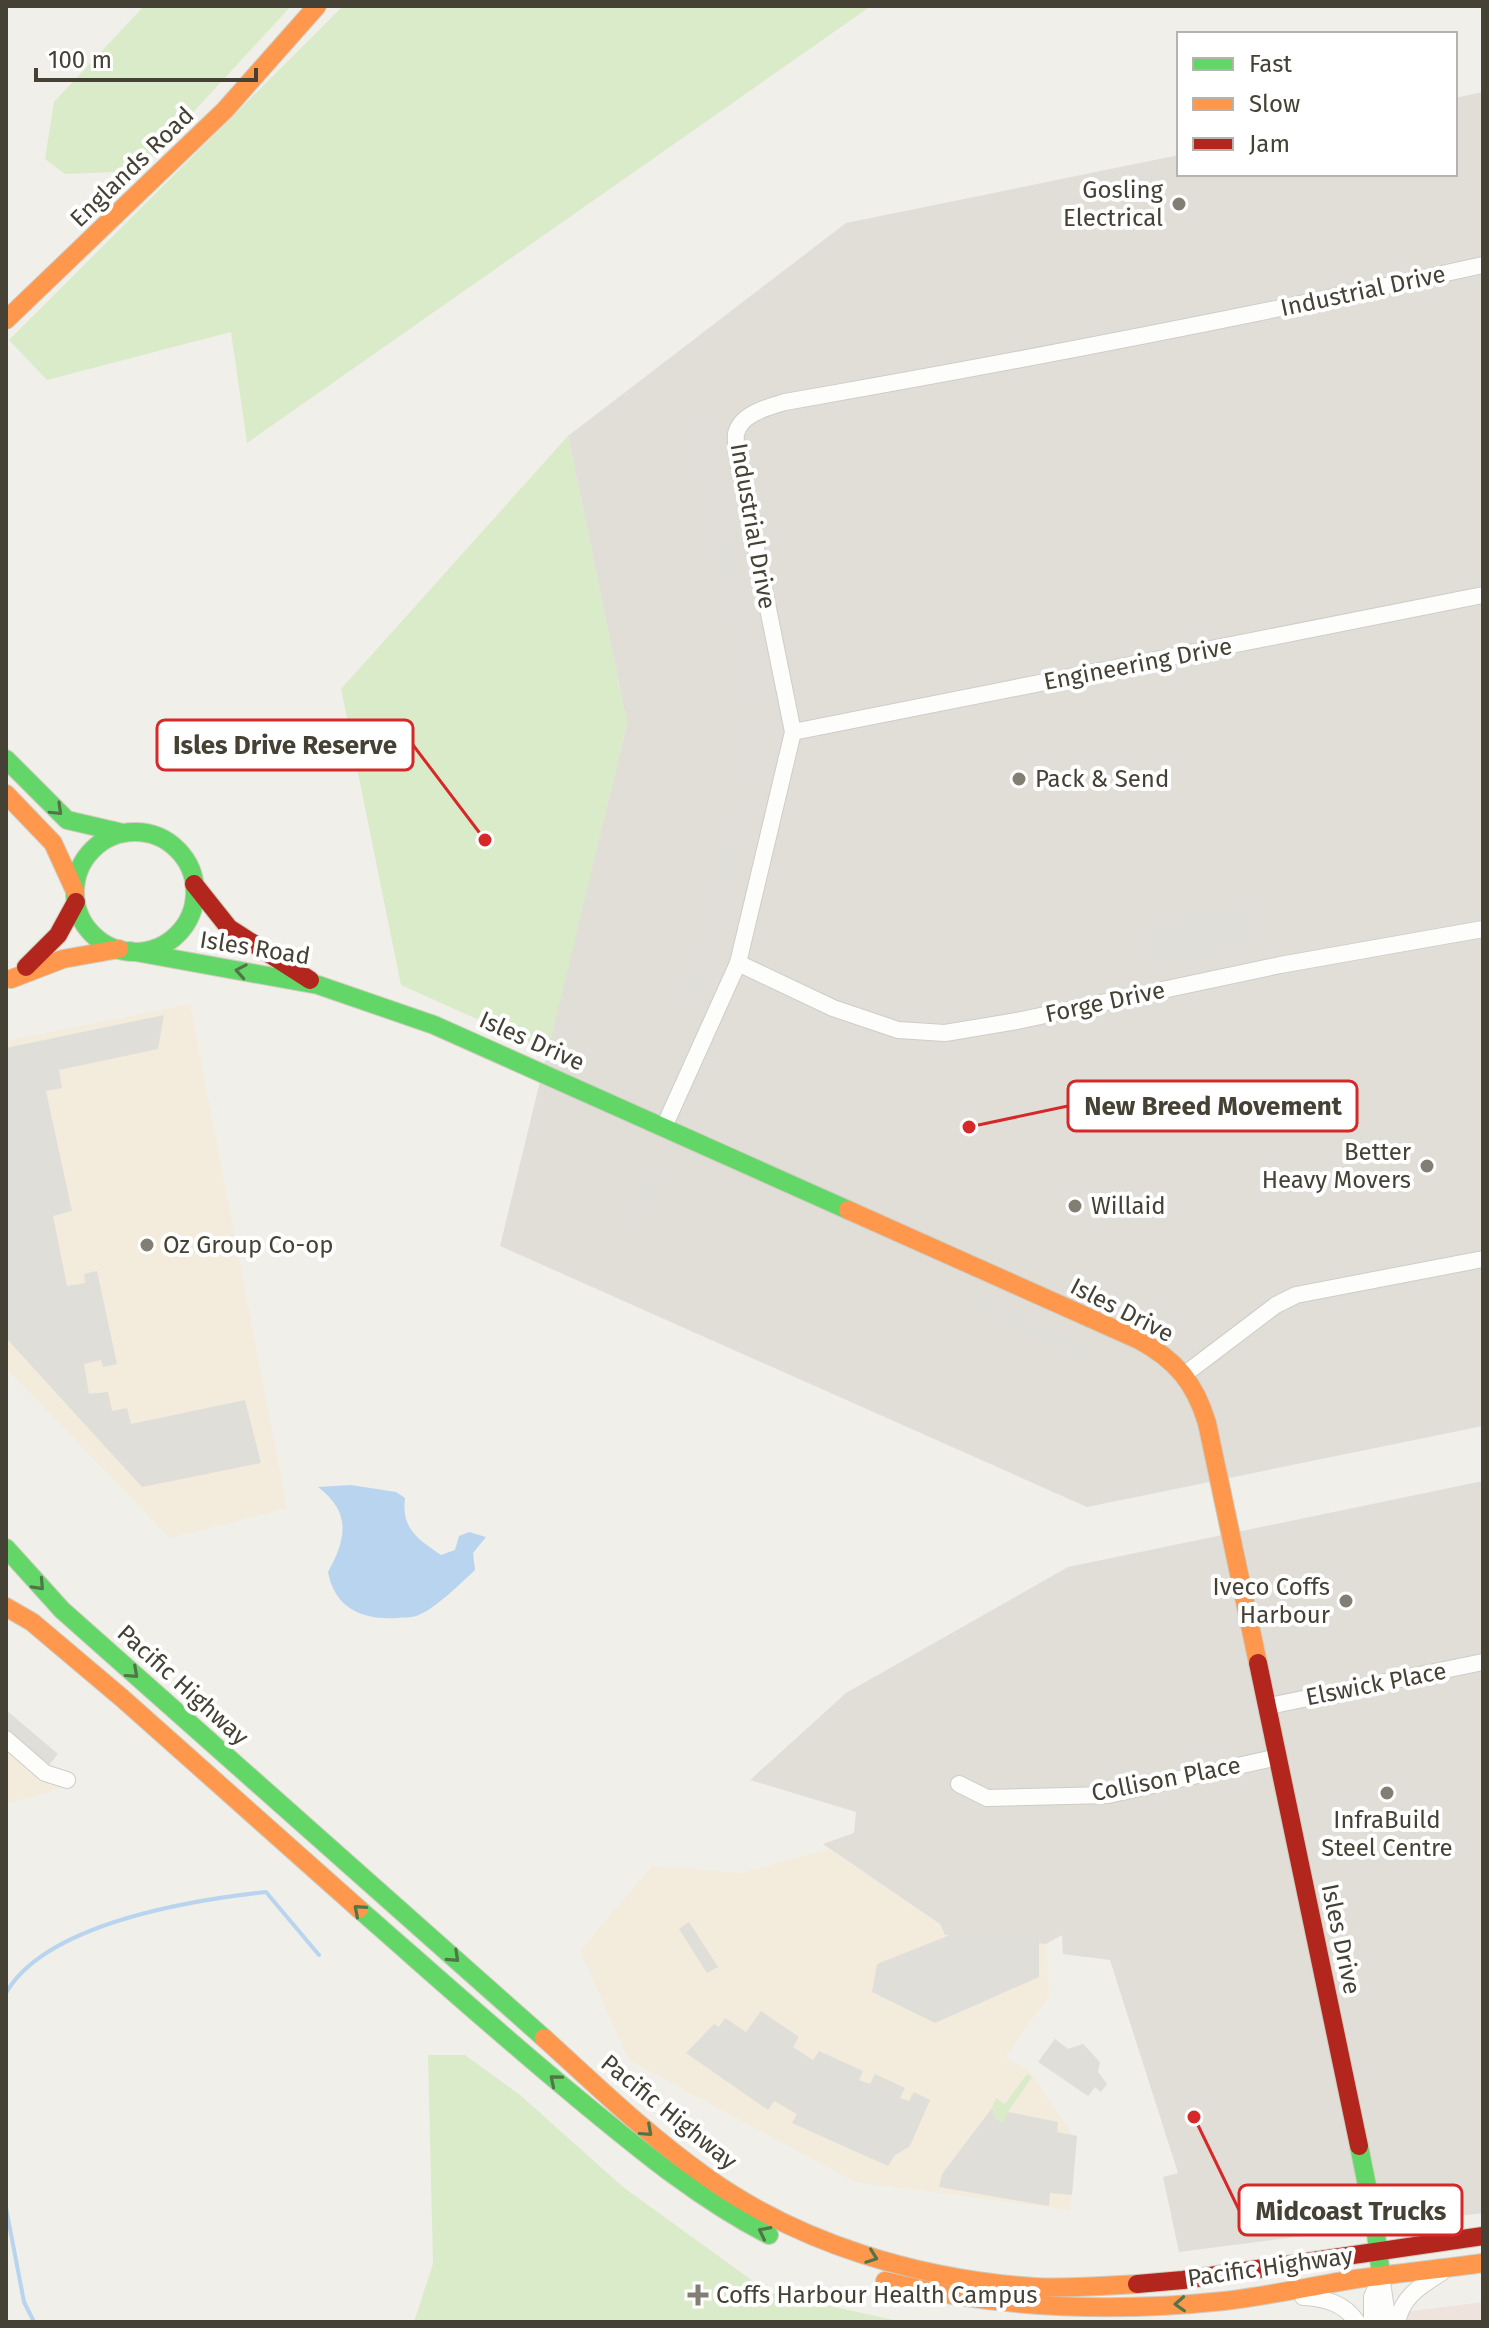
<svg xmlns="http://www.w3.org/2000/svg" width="1489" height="2328" font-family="'Fira Sans',sans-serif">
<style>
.commercial{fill:#f3ecdc}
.industrial{fill:#e0ded7}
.medical{fill:#efe3dd}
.green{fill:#daebc9}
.parking{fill:#dfded9}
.water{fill:#b9d4ee}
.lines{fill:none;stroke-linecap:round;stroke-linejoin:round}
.stream{stroke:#b9d4ee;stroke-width:4}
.street-casing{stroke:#cecdc7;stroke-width:18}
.fast-casing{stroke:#cfcdc0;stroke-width:20}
.slow-casing{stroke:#cfcdc0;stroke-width:20}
.jam-casing{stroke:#cfcdc0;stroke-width:20}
.street{stroke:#fdfdfc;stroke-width:16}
.fast{stroke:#63d668;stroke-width:18}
.slow{stroke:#ff974d;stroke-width:18}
.jam{stroke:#b3261e;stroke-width:18}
.oneway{stroke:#507547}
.poi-dot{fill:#827e74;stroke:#fff;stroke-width:3}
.labels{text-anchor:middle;stroke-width:8;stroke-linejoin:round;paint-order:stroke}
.street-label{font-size:24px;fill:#464135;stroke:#fff}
.poi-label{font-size:24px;fill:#464135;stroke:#fff;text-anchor:start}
.leader{fill:none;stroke:#d62828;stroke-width:3}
.callout-dot{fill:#d62828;stroke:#fff;stroke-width:3}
.callout{fill:#fff;stroke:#d62828;stroke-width:3}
.callout-label{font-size:26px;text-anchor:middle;font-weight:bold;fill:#464135}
</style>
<rect width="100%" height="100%" fill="#f0efe9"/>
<g class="commercial">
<polygon points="190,1004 287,1508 170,1538 6,1368 6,1041"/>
<polygon points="6,1728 49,1765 68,1786 6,1804"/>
<polygon points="829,1849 940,1924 945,1935 1046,1944 1049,1996 1005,2057 1030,2072 1075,2139 1070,2210 855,2182 629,2060 580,1951 652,1866 742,1873"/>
</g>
<g class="industrial">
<polygon points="1483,92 1483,1426 1087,1507 500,1246 627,723 568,436 846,223 1179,155 1179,174 1455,174 1455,98"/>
<polygon points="1483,1481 1483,2213 1179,2252 1163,2177 1178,2173 1110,1960 1063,1954 1062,1935 1046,1944 945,1935 940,1924 823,1844 854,1833 856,1812 750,1780 846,1693 1068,1567"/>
</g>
<polygon class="medical" points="1483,2302 1483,2322 1327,2322"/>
<g class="green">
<polygon points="144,6 291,6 139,171 65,174 45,159 54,102"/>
<polygon points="343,6 871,6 247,443 231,332 47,380 9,340"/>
<polygon points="568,436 627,723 548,1051 401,985 341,689"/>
<polygon points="428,2055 465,2055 520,2095 623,2187 768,2292 902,2322 414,2322 433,2264"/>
<polygon points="1027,2074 1032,2077 1008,2112 1004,2124 995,2119 992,2108 996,2098 1005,2104"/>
</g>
<g class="parking">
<polygon points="705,425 715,472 702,475 692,428"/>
<polygon points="719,491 747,630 735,632 706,494"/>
<polygon points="752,648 761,701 749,703 740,650"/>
<polygon points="750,724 762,726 760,750 753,783 742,780 749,748"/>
<polygon points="737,800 748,802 718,931 706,928"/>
<polygon points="1251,906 1259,944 1155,965 1153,953 1149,953 1144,927"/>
<polygon points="700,949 712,954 688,1011 676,1005"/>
<polygon points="164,1015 158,1049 59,1070 62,1088 46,1091 72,1211 53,1216 67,1286 85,1283 84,1274 97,1271 117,1364 103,1367 101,1360 84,1364 89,1394 108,1392 112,1411 127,1408 131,1424 245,1400 261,1463 142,1487 6,1338 6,1048"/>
<polygon points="653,1165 662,1174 636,1232 627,1224"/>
<polygon points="977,1295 1090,1346 1085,1358 972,1307"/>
<polygon points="6,1710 58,1754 49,1765 6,1728"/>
<polygon points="689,1922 718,1967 707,1973 679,1929"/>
<polygon points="950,1935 1039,1942 1039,1977 935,2023 872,1992 877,1964"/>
<polygon points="761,2011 799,2037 793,2047 813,2060 819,2051 863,2071 859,2080 870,2084 875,2074 905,2088 900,2098 909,2101 914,2092 930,2100 910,2146 894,2156 888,2166 792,2123 797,2114 774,2101 768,2110 686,2053 714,2024 719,2027 725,2018 746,2032"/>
<polygon points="1055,2039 1068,2049 1083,2044 1100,2062 1098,2072 1107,2084 1101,2092 1095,2087 1088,2096 1038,2062"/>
<polygon points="992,2108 995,2119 1003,2123 1008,2112 1058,2122 1057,2132 1077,2136 1072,2195 1050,2193 1049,2206 939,2187 942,2174"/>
</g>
<path class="water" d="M351,1485l45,7 9,6c-4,31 13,41 36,57l14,-5 4,-14 10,-4 17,5 -13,16 2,17c-13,12 -42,41 -59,46 -5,2 -13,1 -19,2 -34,2 -62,-9 -69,-46 19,-34 23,-60 -10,-85z"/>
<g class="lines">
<g class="stream">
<path d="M6,1993c40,-70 186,-93 260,-101l53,63"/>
<polyline points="6,2208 24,2302 34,2322"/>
</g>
<g class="street-casing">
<g id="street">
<polyline points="793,732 1483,595"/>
<polyline points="738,963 833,1008 898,1030 945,1033 1017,1021 1280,965 1483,929"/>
<path d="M664,1127l74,-164 55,-231 -56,-277c0,-6 -2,-15 -1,-21 4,-20 32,-27 49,-32 234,-41 466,-86 698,-137"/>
<polyline points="1185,1374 1276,1305 1296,1295 1483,1259"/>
<polyline points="1269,1706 1483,1662"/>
<polyline points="6,1739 45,1773 67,1780"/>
<polyline points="959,1784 987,1798 1108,1795 1278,1757"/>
<polyline points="1381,2276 1388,2322"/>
<path d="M1303,2297c22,1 41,6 54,25"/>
<polyline points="1372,2322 1372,2297 1381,2276"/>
<path d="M1397,2322c6,-26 22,-35 44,-49"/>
</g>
</g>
<g class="fast-casing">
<g id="fast">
<polyline points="6,759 67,820 123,833"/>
<circle cx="135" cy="892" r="60"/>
<polyline points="130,951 318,985 434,1025 848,1210"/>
<polyline points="6,1548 62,1610 544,2038"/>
<path d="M359,1909c72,63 143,127 217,188 62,51 121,101 193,138"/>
<polyline points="1359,2146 1375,2225 1380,2267"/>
</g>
</g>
<g class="slow-casing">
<g id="slow">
<polyline points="6,320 225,110 317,6"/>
<polyline points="6,794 53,843 75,891"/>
<polyline points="11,979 63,959 119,949"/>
<path d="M848,1210l291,130c37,20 56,43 68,83l51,240"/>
<polyline points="6,1607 32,1622 122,1698 359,1909"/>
<path d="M544,2038c52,47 103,97 161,138 94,68 214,103 329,111 35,2 69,-1 103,-3"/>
<path d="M885,2281c112,28 224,32 339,20 44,-5 88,-15 132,-22 42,-6 85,-10 127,-16"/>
</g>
</g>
<g class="jam-casing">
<g id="jam">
<polyline points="194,884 229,928 310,980"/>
<polyline points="26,967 58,935 76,902"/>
<polyline points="1258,1663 1359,2146"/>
<polyline points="1137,2284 1183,2280 1483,2236"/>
</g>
</g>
<use href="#street" class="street"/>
<use href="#fast" class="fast"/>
<use href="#slow" class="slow"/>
<use href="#jam" class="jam"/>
</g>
<defs><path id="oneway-chevron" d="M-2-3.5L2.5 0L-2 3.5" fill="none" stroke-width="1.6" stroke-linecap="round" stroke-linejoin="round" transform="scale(2)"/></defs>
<g class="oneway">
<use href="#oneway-chevron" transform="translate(57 810) rotate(44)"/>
<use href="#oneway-chevron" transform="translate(241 971) rotate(-170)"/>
<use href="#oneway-chevron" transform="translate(39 1585) rotate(47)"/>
<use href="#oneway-chevron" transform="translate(133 1673) rotate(42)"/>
<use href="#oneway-chevron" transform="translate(359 1910) rotate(-139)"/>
<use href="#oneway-chevron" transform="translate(454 1957) rotate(43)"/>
<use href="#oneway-chevron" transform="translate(555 2080) rotate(-140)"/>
<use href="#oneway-chevron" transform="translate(647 2131) rotate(42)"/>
<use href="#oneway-chevron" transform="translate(764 2232) rotate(-153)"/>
<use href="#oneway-chevron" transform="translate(872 2257) rotate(20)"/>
<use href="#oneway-chevron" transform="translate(1180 2304) rotate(177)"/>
</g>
<g class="poi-dot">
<circle cx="1179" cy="204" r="8"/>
<circle cx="1019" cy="779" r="8"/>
<circle cx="1427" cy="1166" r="8"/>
<circle cx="1075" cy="1206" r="8"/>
<circle cx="147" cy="1245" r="8"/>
<circle cx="1346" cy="1601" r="8"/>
<circle cx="1387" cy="1793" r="8"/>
<path d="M694 2283h8v8h8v8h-8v8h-8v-8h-8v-8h8z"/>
</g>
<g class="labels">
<g class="street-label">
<text transform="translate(132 167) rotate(-44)" y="8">Englands Road</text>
<text transform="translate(1363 291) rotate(-12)" y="8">Industrial Drive</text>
<text transform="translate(753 526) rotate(80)" y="8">Industrial Drive</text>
<text transform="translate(1138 664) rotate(-11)" y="8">Engineering Drive</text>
<text transform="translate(255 948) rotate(9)" y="8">Isles Road</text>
<text transform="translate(1105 1002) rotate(-12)" y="8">Forge Drive</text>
<text transform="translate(532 1041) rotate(24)" y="8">Isles Drive</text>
<text transform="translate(1122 1310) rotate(27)" y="8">Isles Drive</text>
<text transform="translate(1376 1684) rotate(-11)" y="8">Elswick Place</text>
<text transform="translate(183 1685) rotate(42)" y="8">Pacific Highway</text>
<text transform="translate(1166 1779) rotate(-11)" y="8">Collison Place</text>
<text transform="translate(1341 1939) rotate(78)" y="8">Isles Drive</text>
<text transform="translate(669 2112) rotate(39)" y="8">Pacific Highway</text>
<text transform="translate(1270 2267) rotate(-8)" y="8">Pacific Highway</text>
</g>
<g class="poi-label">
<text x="1163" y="198" text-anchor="end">Gosling<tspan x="1163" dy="28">Electrical</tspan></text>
<text x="1035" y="787">Pack &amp; Send</text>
<text x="1411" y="1160" text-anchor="end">Better<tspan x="1411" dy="28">Heavy Movers</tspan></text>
<text x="1091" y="1214">Willaid</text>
<text x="163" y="1253">Oz Group Co-op</text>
<text x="1330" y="1595" text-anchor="end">Iveco Coffs<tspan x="1330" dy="28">Harbour</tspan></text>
<text x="1387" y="1828" text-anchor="middle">InfraBuild<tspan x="1387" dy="28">Steel Centre</tspan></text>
<text x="716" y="2303">Coffs Harbour Health Campus</text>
</g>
</g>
<path class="leader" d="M485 840L413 745M969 1127L1068 1106M1194 2117L1239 2210"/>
<g class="callout-dot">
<circle cx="485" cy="840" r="8"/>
<circle cx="969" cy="1127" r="8"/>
<circle cx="1194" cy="2117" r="8"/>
</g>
<g class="callout">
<rect x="157" y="720" width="256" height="50" rx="8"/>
<rect x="1068" y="1081" width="289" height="50" rx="8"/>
<rect x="1239" y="2185" width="223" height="50" rx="8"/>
</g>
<g class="callout-label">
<text x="285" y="754">Isles Drive Reserve</text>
<text x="1213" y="1115">New Breed Movement</text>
<text x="1351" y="2220">Midcoast Trucks</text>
</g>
<rect width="1489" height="2328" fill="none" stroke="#464135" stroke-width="16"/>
<rect x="1177" y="32" width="280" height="144" fill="#ffffff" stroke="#b5b3ae" stroke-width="2"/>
<rect x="1193" y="58" width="40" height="12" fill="#63d668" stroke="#b5b3ae" stroke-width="2"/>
<text x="1249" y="72" font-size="24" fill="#464135">Fast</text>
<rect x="1193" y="98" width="40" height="12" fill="#ff974d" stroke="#b5b3ae" stroke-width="2"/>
<text x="1249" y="112" font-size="24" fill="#464135">Slow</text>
<rect x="1193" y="138" width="40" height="12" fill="#b3261e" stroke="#b5b3ae" stroke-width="2"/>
<text x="1249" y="152" font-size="24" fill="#464135">Jam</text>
<path d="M36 68v12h220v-12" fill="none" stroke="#464135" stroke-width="4"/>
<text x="48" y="68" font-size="24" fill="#464135" stroke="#ffffff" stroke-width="6" paint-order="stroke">100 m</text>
</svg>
